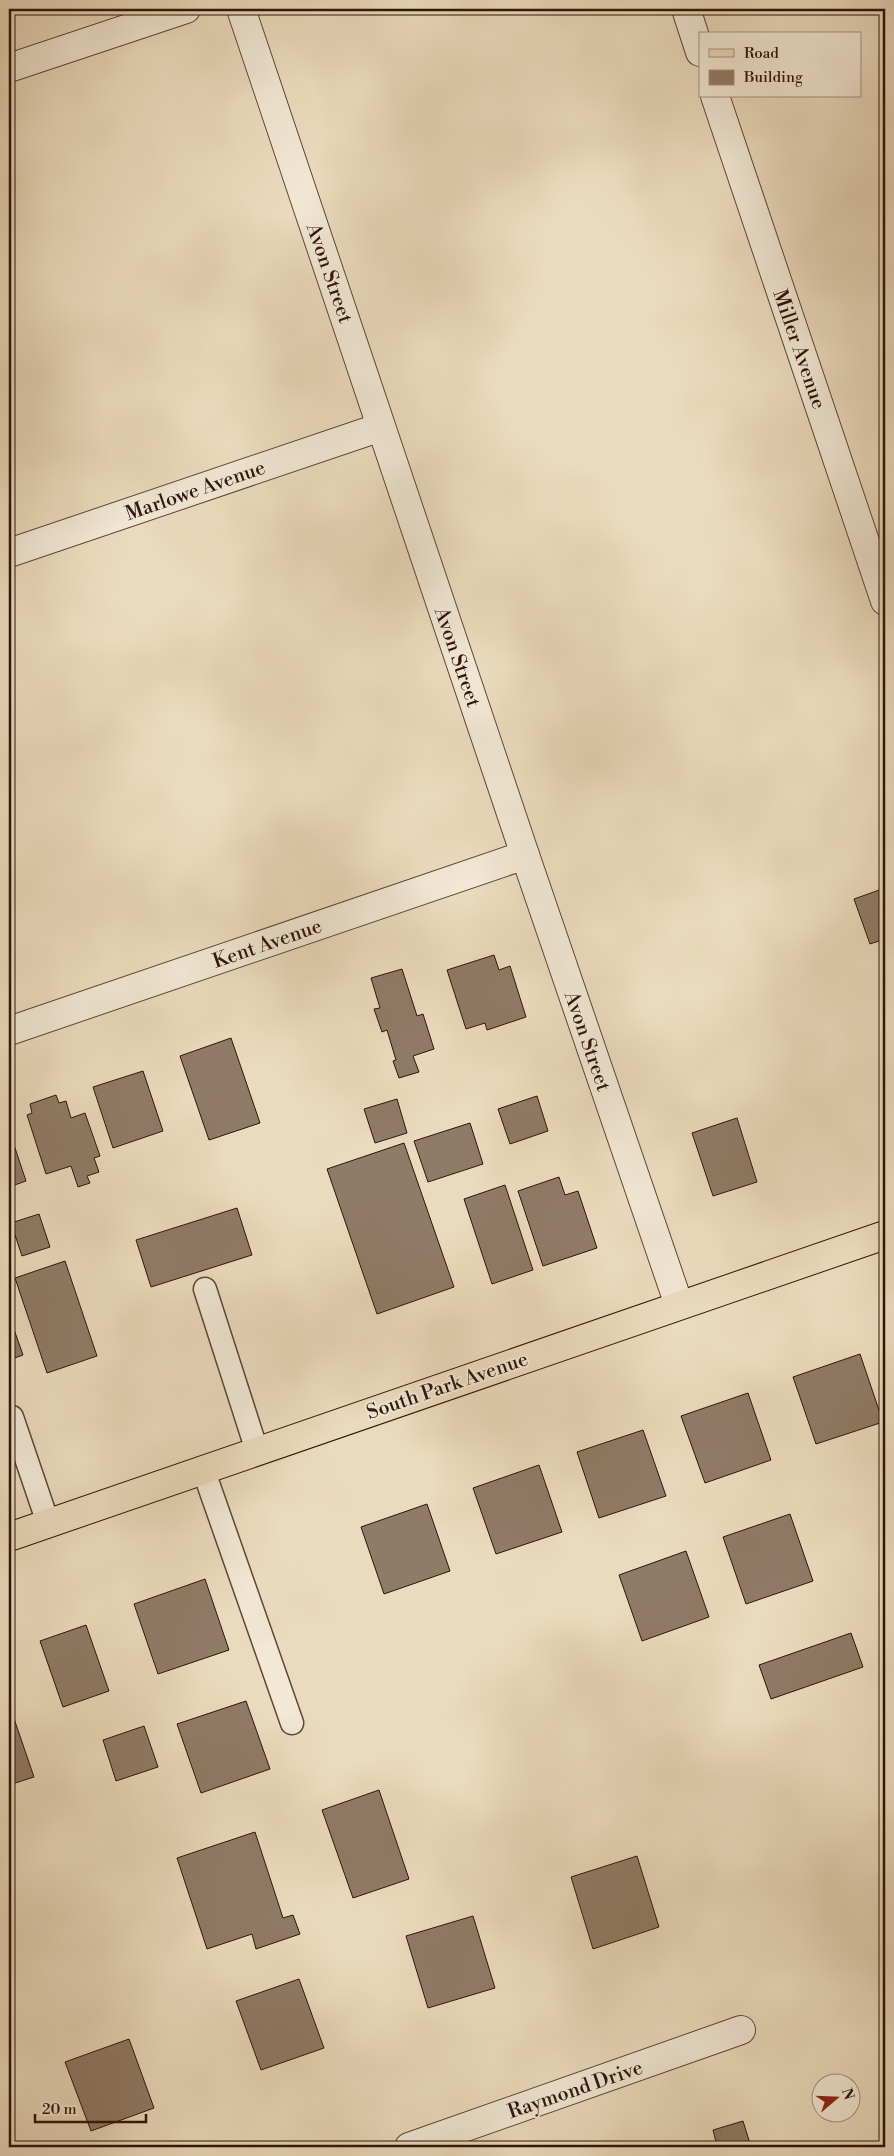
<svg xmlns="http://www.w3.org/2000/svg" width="894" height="2156" font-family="'Libre Bodoni',serif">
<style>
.building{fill:#907b67;stroke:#2e1408}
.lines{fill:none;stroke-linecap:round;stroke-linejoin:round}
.lane-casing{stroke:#5d4636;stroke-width:25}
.street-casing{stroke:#5d4636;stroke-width:30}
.primary-casing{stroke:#2e1408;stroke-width:30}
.lane{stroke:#f2e8d5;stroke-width:22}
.street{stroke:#f2e8d5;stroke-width:28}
.primary{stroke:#ebdbbe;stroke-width:28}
.labels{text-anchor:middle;stroke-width:4;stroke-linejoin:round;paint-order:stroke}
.street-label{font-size:20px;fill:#2e1408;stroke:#f2e8d5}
</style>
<rect width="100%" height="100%" fill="#ebdbbe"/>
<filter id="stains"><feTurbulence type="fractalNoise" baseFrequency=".004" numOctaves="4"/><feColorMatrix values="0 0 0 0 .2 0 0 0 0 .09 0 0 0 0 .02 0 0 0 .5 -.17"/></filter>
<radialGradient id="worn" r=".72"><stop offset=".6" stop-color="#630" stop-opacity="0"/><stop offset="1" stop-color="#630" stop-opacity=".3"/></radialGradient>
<g class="building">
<polygon points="885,888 885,939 870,944 854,899"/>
<polygon points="494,955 499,970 510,966 526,1017 487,1030 485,1023 466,1029 447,970"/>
<polygon points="402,969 417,1016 423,1014 434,1049 413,1056 419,1072 399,1078 393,1061 396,1060 387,1030 382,1032 374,1009 380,1008 371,978"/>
<polygon points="231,1038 260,1123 209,1140 180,1056"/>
<polygon points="143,1071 163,1131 113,1148 93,1087"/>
<polygon points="56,1095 59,1103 66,1101 71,1118 85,1113 100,1156 94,1158 99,1172 87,1176 90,1183 78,1187 71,1166 46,1174 27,1115 32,1113 30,1104"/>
<polygon points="537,1096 548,1131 510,1144 498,1109"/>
<polygon points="397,1099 407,1133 375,1143 364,1109"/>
<polygon points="737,1118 757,1182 713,1196 692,1133"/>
<polygon points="470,1123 483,1164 428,1182 414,1141"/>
<polygon points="9,1130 26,1181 9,1187"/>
<polygon points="404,1143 454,1287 377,1314 327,1169"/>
<polygon points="559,1177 565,1195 578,1191 597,1248 543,1266 518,1191"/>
<polygon points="505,1185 533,1270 492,1284 464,1199"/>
<polygon points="237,1208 252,1255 151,1287 136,1240"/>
<polygon points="39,1214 50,1247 22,1256 11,1223"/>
<polygon points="65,1261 97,1356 47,1373 15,1278"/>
<polygon points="9,1315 23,1355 9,1360"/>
<polygon points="860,1354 883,1422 816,1444 793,1377"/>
<polygon points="748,1393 771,1460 705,1483 681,1416"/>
<polygon points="643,1430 666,1496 599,1518 577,1452"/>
<polygon points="539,1465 562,1532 496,1554 473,1488"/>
<polygon points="427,1504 450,1571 384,1594 361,1527"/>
<polygon points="790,1514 813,1581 746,1604 723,1537"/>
<polygon points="686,1551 709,1617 642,1641 619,1575"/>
<polygon points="205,1579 229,1650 158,1674 134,1604"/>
<polygon points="86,1625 109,1691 63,1707 40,1641"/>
<polygon points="851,1633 863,1667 771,1699 759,1665"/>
<polygon points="246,1701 270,1769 201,1793 177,1724"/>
<polygon points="9,1704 34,1777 9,1785"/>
<polygon points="144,1726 158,1767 116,1781 103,1740"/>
<polygon points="379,1790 409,1879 353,1898 322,1810"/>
<polygon points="255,1832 283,1918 293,1915 300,1934 256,1949 252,1934 207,1949 177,1858"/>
<polygon points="637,1856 659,1927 593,1949 571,1877"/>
<polygon points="473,1916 495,1988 428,2008 406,1936"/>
<polygon points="299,1979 324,2048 261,2070 236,2001"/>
<polygon points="129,2039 154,2108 91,2131 65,2062"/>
<polygon points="743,2121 751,2147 712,2147 717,2146 713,2130"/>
</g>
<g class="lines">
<g class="lane-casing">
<g id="lane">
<polyline points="205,1289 257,1451"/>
<polyline points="9,1418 12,1417 48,1523"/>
<polyline points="203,1469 292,1723"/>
</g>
</g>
<g class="street-casing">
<g id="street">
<polyline points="241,9 525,855 679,1305"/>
<polyline points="686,9 700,52"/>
<polyline points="9,68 186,9"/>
<polyline points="715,96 885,601"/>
<polyline points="9,553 381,427"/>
<polyline points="9,1031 525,855"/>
<polyline points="409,2147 741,2030"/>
</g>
</g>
<g class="primary-casing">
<polyline id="primary" points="9,1537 885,1235"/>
</g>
<use href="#lane" class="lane"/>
<use href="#street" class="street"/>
<use href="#primary" class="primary"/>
</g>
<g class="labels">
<g class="street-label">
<text transform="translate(330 273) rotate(71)" y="7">Avon Street</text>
<text transform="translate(800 349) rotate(71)" y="7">Miller Avenue</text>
<text transform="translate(195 490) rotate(-19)" y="7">Marlowe Avenue</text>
<text transform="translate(458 657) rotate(71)" y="7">Avon Street</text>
<text transform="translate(267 943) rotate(-19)" y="7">Kent Avenue</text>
<text transform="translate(588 1041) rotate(71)" y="7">Avon Street</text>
<text transform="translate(447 1385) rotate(-19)" y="7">South Park Avenue</text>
<text transform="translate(575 2089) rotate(-19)" y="7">Raymond Drive</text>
</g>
</g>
<rect width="894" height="2156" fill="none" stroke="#ebdbbe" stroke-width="30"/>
<rect x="10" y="10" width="874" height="2136" fill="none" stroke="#2e1408" stroke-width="2.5"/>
<rect x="15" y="15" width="864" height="2126" fill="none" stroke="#2e1408"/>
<rect x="699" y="32" width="162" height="65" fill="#f2e8d5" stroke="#a49383"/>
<rect x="709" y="49" width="25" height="8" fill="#ebdbbe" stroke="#a49383"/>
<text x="744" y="58" font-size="15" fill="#2e1408">Road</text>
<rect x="709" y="70" width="25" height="15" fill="#907b67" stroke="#a49383"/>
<text x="744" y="82" font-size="15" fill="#2e1408">Building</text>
<g transform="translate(836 2098) rotate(71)"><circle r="24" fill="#f2e8d5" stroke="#a49383"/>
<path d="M0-4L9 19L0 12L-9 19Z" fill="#8f2418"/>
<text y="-8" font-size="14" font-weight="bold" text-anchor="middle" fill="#2e1408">N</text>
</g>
<path d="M35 2114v8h111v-8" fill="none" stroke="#2e1408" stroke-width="2.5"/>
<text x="42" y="2114" font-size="15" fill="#2e1408" stroke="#f2e8d5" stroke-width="4" paint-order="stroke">20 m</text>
<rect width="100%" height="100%" filter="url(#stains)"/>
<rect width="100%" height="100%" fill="url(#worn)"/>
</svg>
